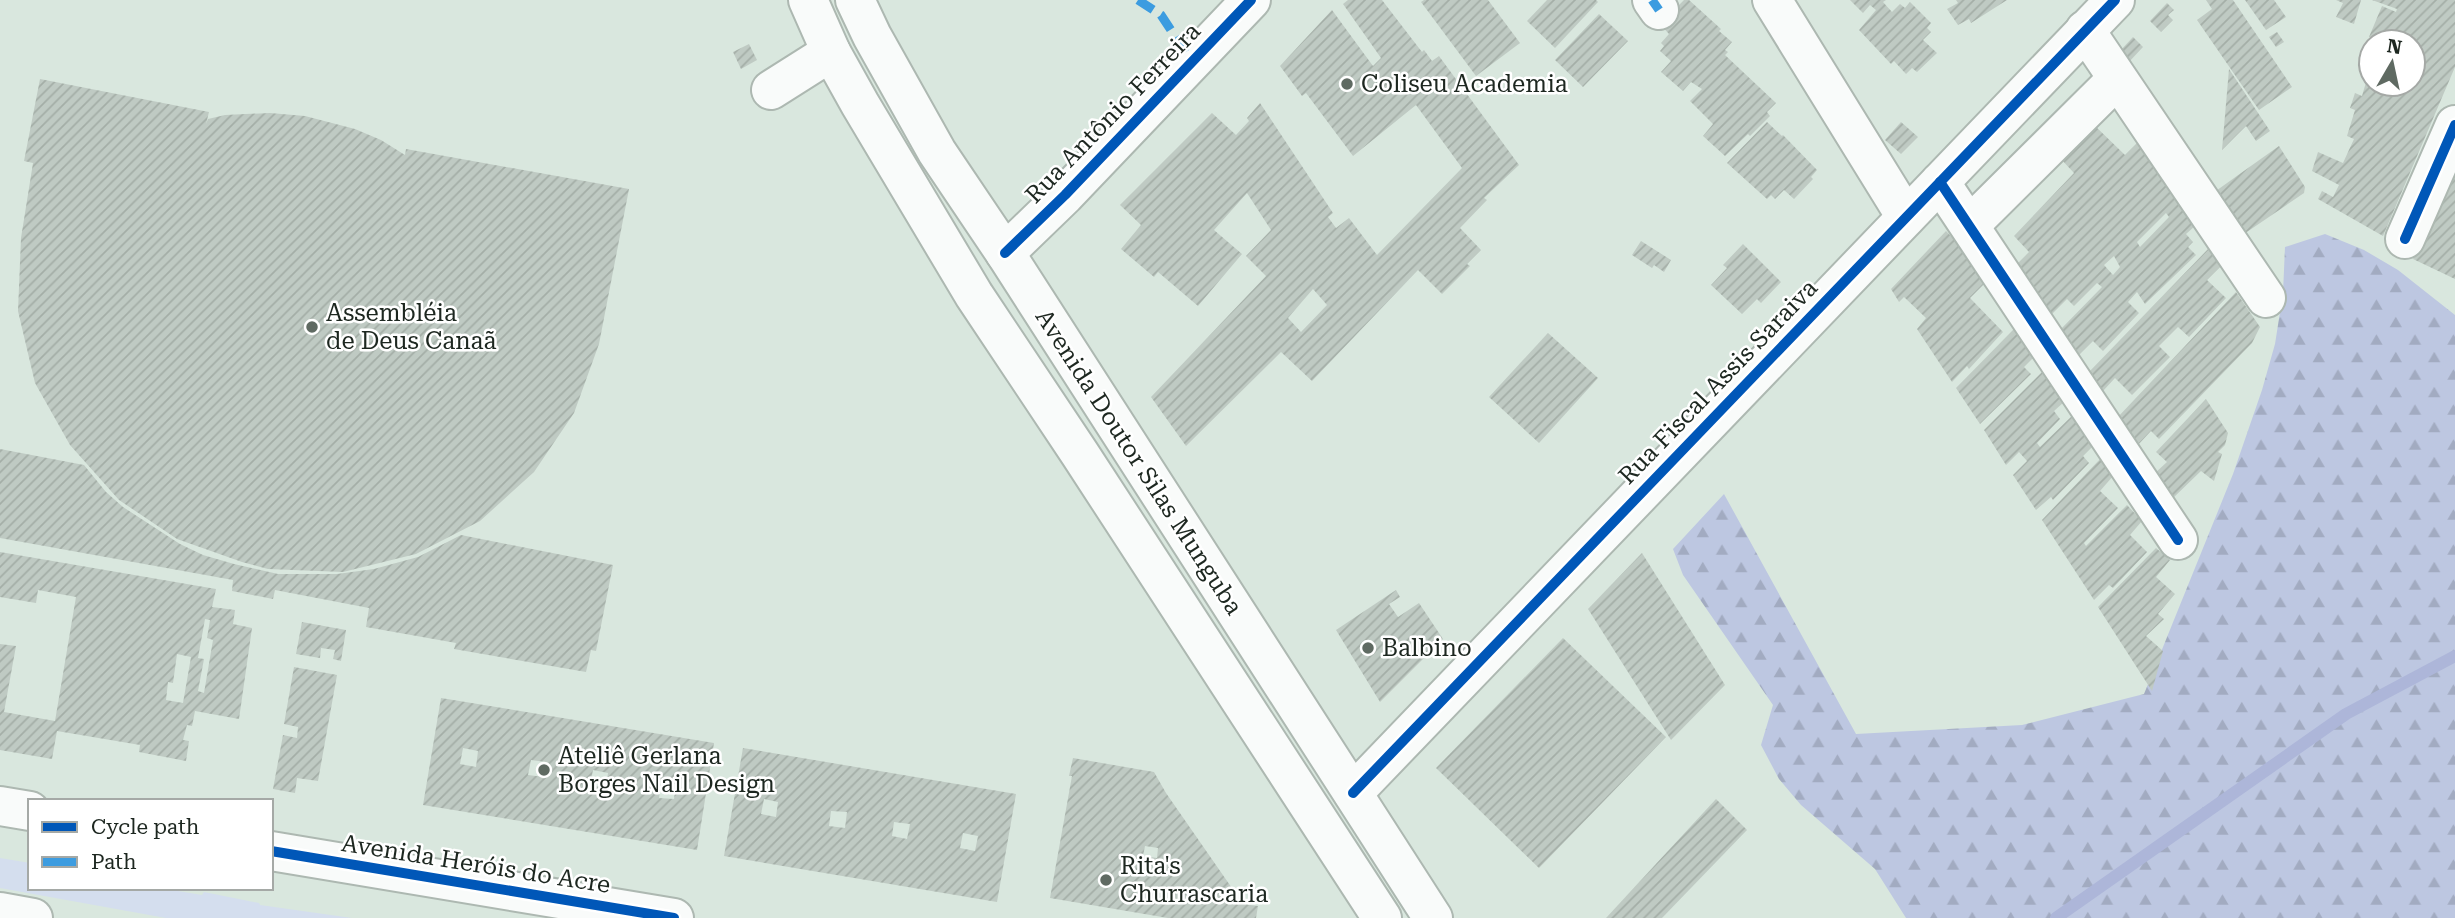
<svg xmlns="http://www.w3.org/2000/svg" width="2455" height="918" font-family="'Roboto Serif',serif">
<style>
.green{fill:#d4deee}
.forest{fill:url(#forest-firs)}
.lines{fill:none;stroke-linecap:round;stroke-linejoin:round}
.stream{stroke:#adb6d9;stroke-width:12}
.building{fill:url(#building-hatch);fill-rule:evenodd}
.minor-casing{stroke:#adb8b1;stroke-width:42}
.major-casing{stroke:#adb8b1;stroke-width:42}
.minor{stroke:#f9fbfa;stroke-width:38}
.major{stroke:#f9fbfa;stroke-width:38}
.quiet{stroke:#3c9ce0;stroke-width:9;stroke-dasharray:18 9;stroke-linecap:butt}
.cycleway-casing{stroke:#fff;stroke-width:15}
.cycleway{stroke:#0057b8;stroke-width:10}
.poi-dot{fill:#5f6a62;stroke:#fff;stroke-width:2.5}
.labels{text-anchor:middle;stroke-width:5;stroke-linejoin:round;paint-order:stroke}
.poi-label{font-size:24px;fill:#1d2720;stroke:#fff;text-anchor:start}
.street-label{font-size:24px;fill:#1d2720;stroke:#fff}
</style>
<defs>
<pattern id="forest-firs" width="22" height="20" patternUnits="userSpaceOnUse" patternTransform="scale(1.75)"><rect width="22" height="20" fill="#bdc7e1"/><path d="M5 1l3.5 6h-7zM16 11l3.5 6h-7z" fill="#a2abc1"/></pattern>
<pattern id="building-hatch" width="6" height="6" patternUnits="userSpaceOnUse" patternTransform="scale(1.75)"><rect width="6" height="6" fill="#bfcac3"/><path d="M-1 1l2-2M0 6l6-6M5 7l2-2" fill="none" stroke="#a4aea7"/></pattern>
</defs>
<rect width="100%" height="100%" fill="#d9e7de"/>
<polygon class="green" points="0,858 30,863 30,888 160,888 202,895 204,892 259,903 260,905 352,918 166,918 0,888"/>
<polygon class="forest" points="2325,234 2364,250 2398,270 2455,315 2455,918 1906,918 1875,869 1801,805 1779,779 1761,745 1773,705 1683,575 1673,549 1724,494 1856,734 2022,725 2144,694 2233,474 2262,390 2275,344 2283,293 2285,247"/>
<g class="lines">
<polyline class="stream" points="2056,918 2346,714 2455,656"/>
</g>
<g class="building">
<path d="M1348,0h34l40,52 2,-2 8,11 7,-5 80,109 -35,33 3,2 -27,28 21,22 -14,14 3,2 -28,28 -24,-24 -106,111 -31,-29 -95,94 -35,-49 115,-121 -20,-20 25,-26 -24,-37 -33,37 28,24 -44,52 -40,-34 -4,5 -33,-28 20,-24 -21,-20 92,-92 24,22 13,-14 -2,-3 13,-15 73,110 -5,4 8,11 13,-10 28,37 85,-87 -46,-63 -63,51 -47,-63 -4,3 -22,-30 52,-56 41,56 8,-8 -38,-54zM1313,289l14,16 -26,27 -13,-14z"/>
<polygon points="1424,0 1488,0 1520,43 1476,76 1421,2"/>
<polygon points="1547,0 1596,0 1598,2 1555,48 1527,21"/>
<polygon points="1684,0 1689,0 1721,29 1719,31 1732,42 1725,50 1728,52 1725,55 1776,103 1767,112 1770,116 1750,136 1748,134 1725,156 1703,136 1713,124 1690,101 1702,89 1691,82 1683,91 1661,72 1671,61 1660,51 1664,46 1661,43 1669,34 1658,22 1676,3 1679,5"/>
<polygon points="1850,0 1886,0 1883,2 1892,12 1900,4 1905,8 1910,2 1931,23 1927,28 1931,32 1923,40 1937,53 1917,72 1912,68 1906,74 1894,61 1891,64 1859,30 1876,10 1870,5 1863,13"/>
<polygon points="1956,0 2007,0 1971,23 1969,19 1958,25 1947,9 1958,3"/>
<polygon points="2206,0 2233,0 2292,87 2259,110 2197,20 2212,9"/>
<polygon points="2245,0 2274,0 2286,17 2266,30"/>
<polygon points="2336,0 2361,0 2354,24 2336,17 2343,3"/>
<polygon points="2372,0 2455,0 2455,67 2383,236 2318,199 2322,191 2333,197 2339,185 2312,171 2318,152 2343,163 2354,139 2347,136 2355,110 2350,108 2355,93 2362,96 2371,65 2371,84 2413,84 2413,42 2383,42 2369,37 2382,6 2396,12 2397,9"/>
<polygon points="2167,3 2174,10 2168,15 2173,20 2161,32 2150,21"/>
<polygon points="1599,14 1628,41 1583,87 1555,60"/>
<polygon points="2277,32 2284,42 2276,47 2269,37"/>
<polygon points="2133,37 2143,47 2128,63 2120,51"/>
<polygon points="749,44 757,60 741,69 733,52"/>
<polygon points="2229,69 2270,131 2256,141 2246,126 2222,150"/>
<polygon points="40,79 209,112 206,124 208,119 225,115 270,113 305,116 355,129 381,140 405,155 406,149 629,189 599,344 574,413 534,472 480,521 416,554 343,572 268,569 242,562 177,539 119,500 70,445 35,383 18,311 21,238 33,163 24,161"/>
<polygon points="1767,122 1782,136 1783,135 1817,170 1811,177 1813,179 1794,199 1784,190 1775,199 1771,195 1767,199 1727,163"/>
<polygon points="1901,122 1918,137 1901,154 1885,140"/>
<path d="M2093,124l32,31 14,-14 56,85 -9,8 7,8 -5,5 8,8 -51,49 -8,-12 -9,10 11,11 -36,38 -10,-10 -16,16 -17,-27 42,-43 -5,-4 -23,23 -7,-7 -16,16 -33,-52 11,-11 -15,-16 60,-63 -14,-15zM2166,213l3,4 -29,30 -3,-5zM2114,256l6,11 -7,8 -9,-10z"/>
<polygon points="2279,146 2305,187 2304,193 2241,236 2213,193"/>
<polygon points="2455,166 2455,279 2413,259"/>
<polygon points="1946,231 1961,246 1985,283 1970,298 2003,332 1969,369 1967,366 1952,382 1917,329 1926,318 1904,297 1899,302 1891,289"/>
<polygon points="1641,241 1671,260 1664,272 1654,265 1652,268 1632,255"/>
<polygon points="1743,244 1781,282 1761,303 1757,299 1742,314 1711,285 1727,268 1723,265"/>
<polygon points="2210,247 2222,265 2207,280 2226,298 2189,337 2178,327 2159,346 2170,357 2132,395 2115,378 2103,391 2089,372"/>
<polygon points="2236,292 2260,327 2252,343 2159,439 2151,431 2136,447 2117,418"/>
<polygon points="2016,327 2035,356 2024,367 2031,374 1980,424 1956,388"/>
<polygon points="1548,333 1598,378 1539,443 1489,397"/>
<polygon points="2044,370 2065,401 2054,411 2060,419 2037,443 2040,447 2074,414 2094,445 2083,456 2089,463 2053,500 2051,497 2036,510 2013,475 2027,461 2019,452 2006,465 1984,430"/>
<polygon points="2206,399 2228,433 2225,445 2218,452 2222,454 2214,481 2201,471 2171,500 2154,474 2167,462 2156,452"/>
<polygon points="0,449 84,465 106,492 123,507 180,544 203,555 234,564 278,574 337,574 374,569 418,557 461,535 613,565 596,651 591,650 586,672 454,649 456,643 366,627 369,608 275,590 273,599 232,591 233,580 0,538"/>
<polygon points="2102,457 2114,475 2100,491 2118,508 2084,543 2086,546 2127,505 2142,521 2130,535 2147,552 2113,588 2109,585 2094,600 2042,520"/>
<polygon points="2156,548 2170,560 2156,577 2175,594 2158,614 2164,619 2146,636 2163,651 2152,691 2098,607"/>
<path d="M0,552l216,37 -4,18 23,3 -2,14 19,4 -13,91 -44,-8 -3,15 -5,-1 -4,15 6,1 -3,20 -47,-9 1,-7 -83,-14 -5,28 -52,-9v-106l16,2 -12,66 51,9 21,-124 -38,-7 -2,13 -36,-6zM205,619l5,1 -3,18 6,2 -9,53 -6,-2 6,-32 -6,-1zM177,654l14,3 -8,46 -17,-3 2,-18 5,1z"/>
<polygon points="1642,553 1725,685 1671,740 1588,609"/>
<polygon points="1396,590 1400,597 1389,604 1398,617 1419,603 1443,639 1380,702 1336,630"/>
<polygon points="302,622 346,630 341,661 333,659 335,650 321,648 320,658 296,654"/>
<polygon points="1563,638 1666,737 1539,868 1436,768"/>
<polygon points="294,667 337,675 318,781 297,778 295,793 273,789 283,735 297,738 298,727 284,724"/>
<path d="M441,698l273,45 -17,107 -274,-45zM463,748l15,3 -2,16 -16,-3zM531,760l15,2 -2,15 -16,-2zM593,770l15,3 -2,15 -16,-3zM661,782l15,2 -2,15 -15,-1z"/>
<path d="M743,748l273,46 -19,108 -273,-46zM764,799l14,3 -2,15 -15,-3zM831,811l16,1 -2,16 -16,-2zM894,822l16,2 -3,15 -15,-3zM963,833l15,3 -3,15 -15,-3z"/>
<path d="M1073,758l81,14 12,21 77,111 15,2 -2,12h-88l-118,-20 22,-122h-3zM1145,846l13,2 -1,10 -14,-2z"/>
<polygon points="1716,799 1747,830 1662,918 1606,918"/>
</g>
<g class="lines">
<g class="minor-casing">
<g id="minor">
<polyline points="1652,0 1659,10"/>
<polyline points="1772,0 1906,217"/>
<polyline points="2085,30 2266,298"/>
<polyline points="771,90 831,52"/>
<polyline points="1940,182 2178,540"/>
<polyline points="1970,225 2117,79"/>
<polyline points="2405,239 2455,125"/>
<polyline points="1005,253 1065,195 1251,0"/>
<polyline points="1353,793 2115,0"/>
<polyline points="0,806 30,811"/>
<polyline points="271,851 674,918"/>
<polyline points="0,912 33,918"/>
</g>
</g>
<g class="major-casing">
<g id="major">
<polyline points="808,0 831,52 860,104 974,295 1080,454 1382,918"/>
<polyline points="855,0 872,36 937,152 1005,253 1433,918"/>
</g>
</g>
<use href="#minor" class="minor"/>
<use href="#major" class="major"/>
<g class="quiet">
<polyline points="1138,0 1161,15 1192,62"/>
<polyline points="1652,0 1659,10"/>
</g>
<g class="cycleway-casing">
<g id="cycleway">
<polyline points="1940,182 2178,540"/>
<polyline points="2405,239 2455,125"/>
<polyline points="1005,253 1065,195 1251,0"/>
<polyline points="1353,793 2115,0"/>
<polyline points="271,851 674,918"/>
</g>
</g>
<use href="#cycleway" class="cycleway"/>
</g>
<g class="poi-dot">
<circle cx="1347" cy="84" r="7"/>
<circle cx="312" cy="327" r="7"/>
<circle cx="1368" cy="648" r="7"/>
<circle cx="544" cy="770" r="7"/>
<circle cx="1106" cy="880" r="7"/>
</g>
<g class="labels">
<g class="poi-label">
<text x="1361" y="92">Coliseu Academia</text>
<text x="326" y="321">Assembléia<tspan x="326" dy="28">de Deus Canaã</tspan></text>
<text x="1382" y="656">Balbino</text>
<text x="558" y="764">Ateliê Gerlana<tspan x="558" dy="28">Borges Nail Design</tspan></text>
<text x="1120" y="874">Rita's<tspan x="1120" dy="28">Churrascaria</tspan></text>
</g>
<g class="street-label">
<text transform="translate(1113 113) rotate(-46)" y="8">Rua Antônio Ferreira</text>
<text transform="translate(1718 382) rotate(-46)" y="8">Rua Fiscal Assis Saraiva</text>
<text transform="translate(1139 462) rotate(57)" y="8">Avenida Doutor Silas Munguba</text>
<text transform="translate(476 864) rotate(9)" y="8">Avenida Heróis do Acre</text>
</g>
</g>
<rect x="28" y="799" width="245" height="91" fill="#ffffff" stroke="#a5a9a6" stroke-width="2"/>
<rect x="42" y="822" width="35" height="10" fill="#0057b8" stroke="#a5a9a6" stroke-width="2"/>
<text x="91" y="834" font-size="21" fill="#1d2720">Cycle path</text>
<rect x="42" y="857" width="35" height="10" fill="#3c9ce0" stroke="#a5a9a6" stroke-width="2"/>
<text x="91" y="869" font-size="21" fill="#1d2720">Path</text>
<g transform="translate(2392 63) rotate(9)"><circle r="33" fill="#ffffff" stroke="#a5a9a6" stroke-width="2"/>
<path d="M0-5L12 26L0 18L-12 26Z" fill="#5f6a62"/>
<text y="-10" font-size="19" font-weight="bold" text-anchor="middle" fill="#1d2720">N</text>
</g>
</svg>
